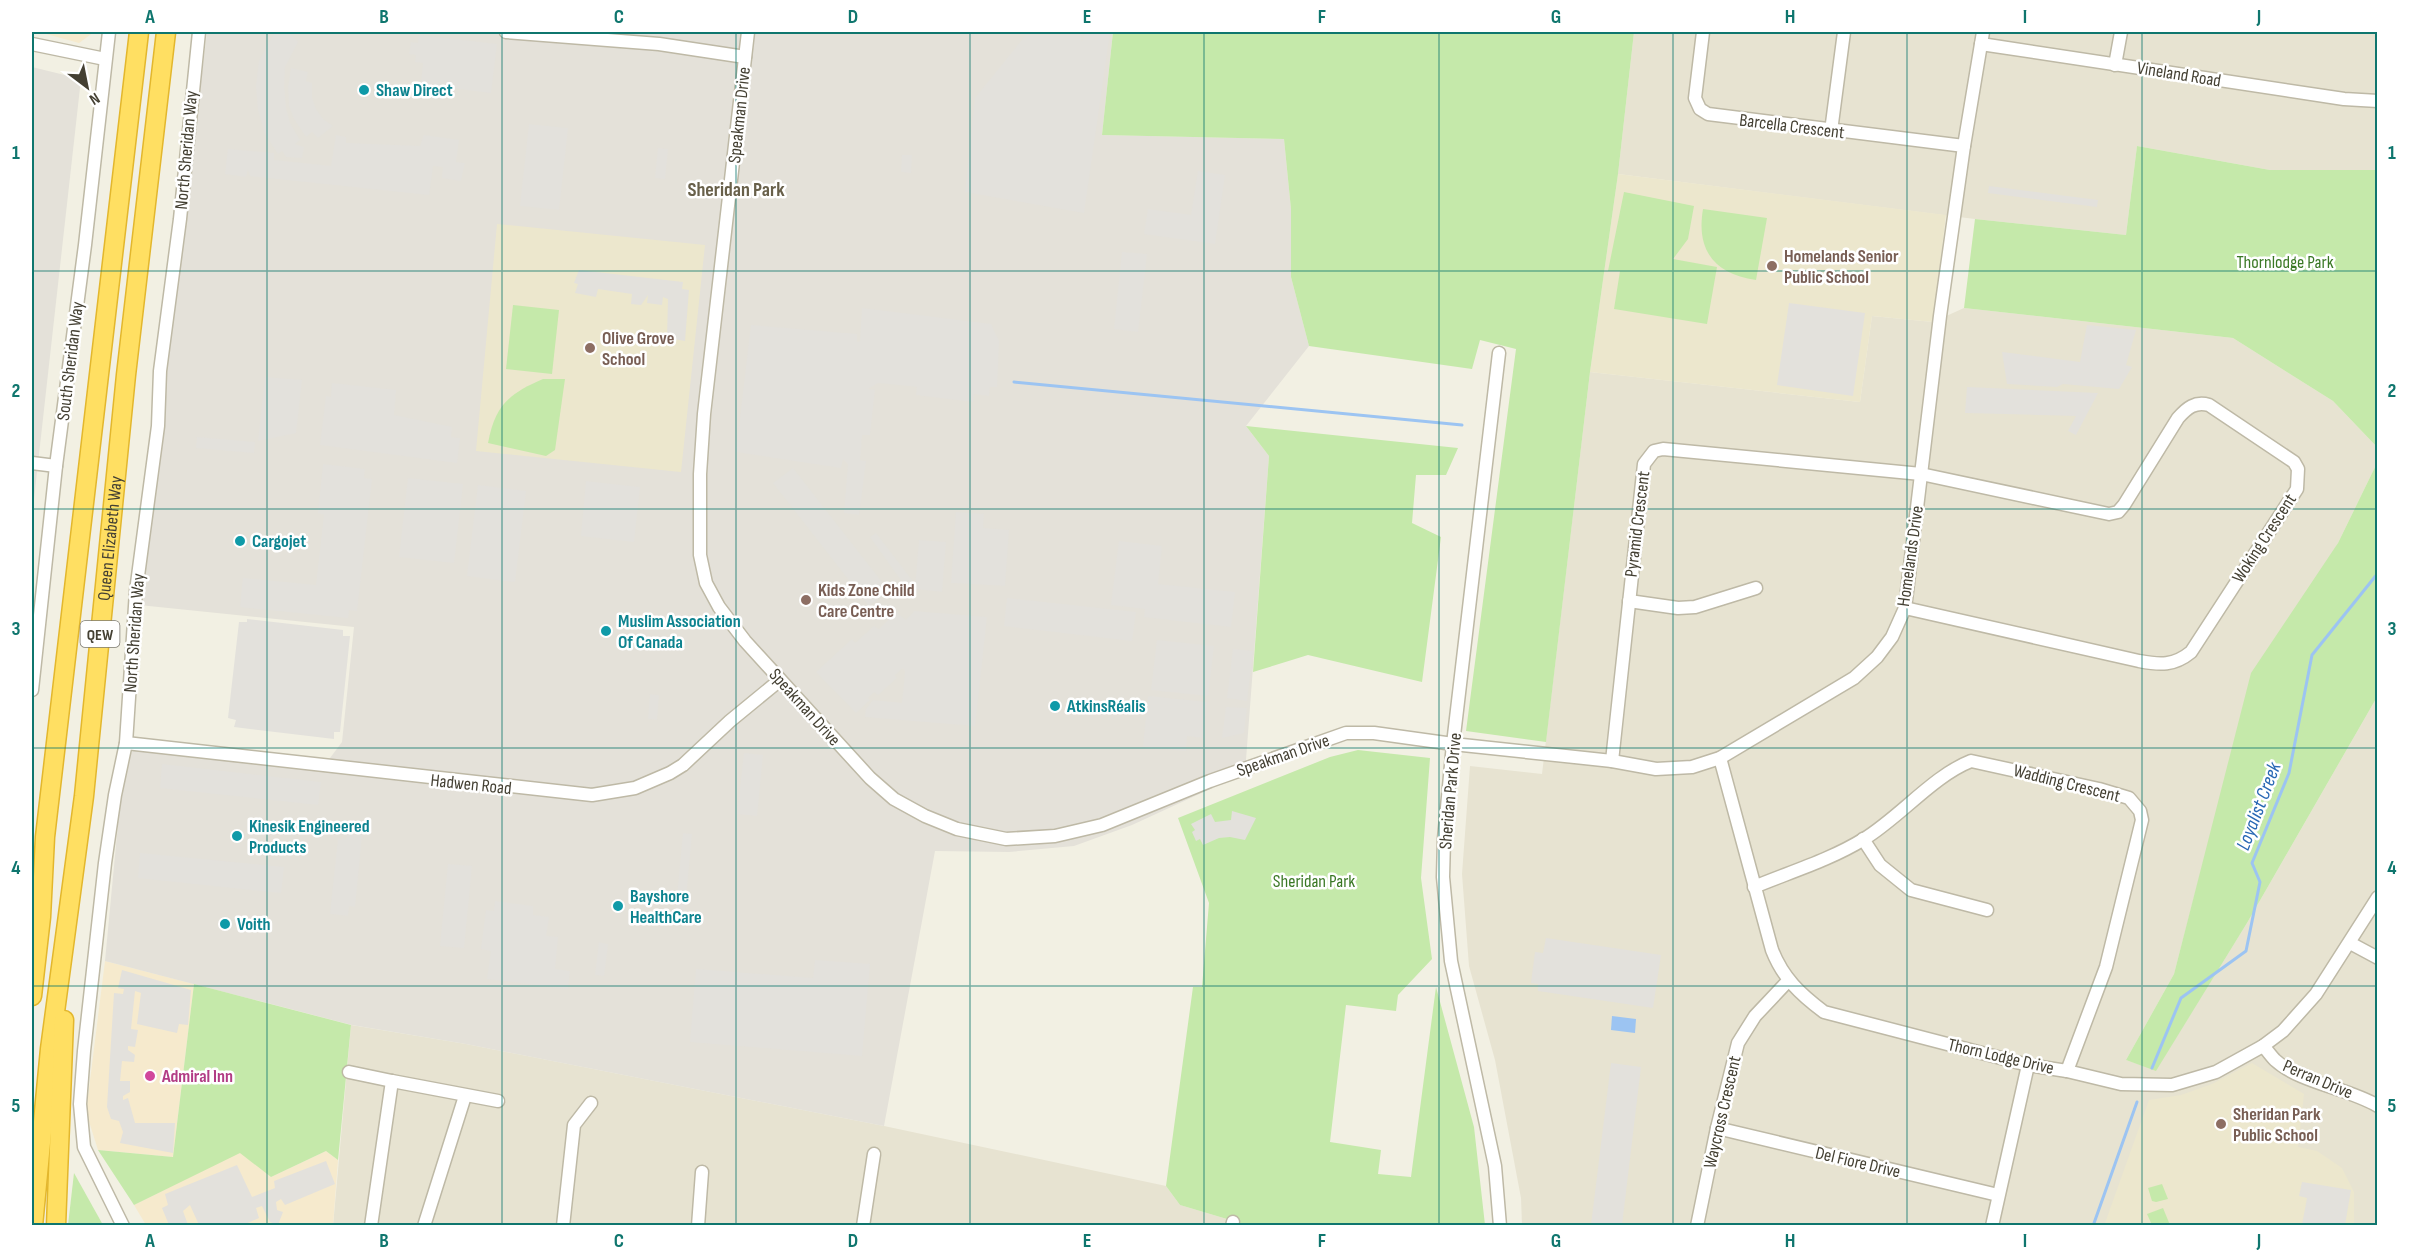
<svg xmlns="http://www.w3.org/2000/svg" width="2409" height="1257" font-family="'Sofia Sans Condensed',sans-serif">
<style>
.residential{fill:#e7e3d1}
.commercial{fill:#f6eacd}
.industrial{fill:#e4e1d9}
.education{fill:#ece7cd}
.green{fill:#c5e9aa}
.parking{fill:#e3e1dc}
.water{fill:#9cc4f2}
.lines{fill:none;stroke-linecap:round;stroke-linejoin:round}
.stream{stroke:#9cc4f2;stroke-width:3}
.minor-casing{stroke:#beb9a6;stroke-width:15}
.highway-casing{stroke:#e3b72d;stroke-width:21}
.minor{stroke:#fff;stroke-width:12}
.highway{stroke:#ffdf62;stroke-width:18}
.grid{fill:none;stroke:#0f766e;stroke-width:1.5;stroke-opacity:0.55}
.culture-dot{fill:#0f9aa8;stroke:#fff;stroke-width:2}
.education-dot{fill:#8d6e63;stroke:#fff;stroke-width:2}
.hotel-dot{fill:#d1479c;stroke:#fff;stroke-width:2}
.labels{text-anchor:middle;stroke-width:5;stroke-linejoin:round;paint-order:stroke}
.shield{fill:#fff;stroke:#7c7970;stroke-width:1.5}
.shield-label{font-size:16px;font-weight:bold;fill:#444033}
.street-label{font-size:18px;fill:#444033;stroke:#fff}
.culture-label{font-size:18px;font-weight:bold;fill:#0d838f;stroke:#fff;text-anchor:start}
.education-label{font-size:18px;font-weight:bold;fill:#785e54;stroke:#fff;text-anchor:start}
.park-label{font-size:18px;fill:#3a7825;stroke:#fff}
.hotel-label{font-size:18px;font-weight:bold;fill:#b23c85;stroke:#fff;text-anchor:start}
.neighbourhood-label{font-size:20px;font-weight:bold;fill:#68604a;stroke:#fff}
.water-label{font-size:20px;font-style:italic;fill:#2968b4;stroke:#fff}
.neatline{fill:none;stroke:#0f766e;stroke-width:2}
.grid-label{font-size:20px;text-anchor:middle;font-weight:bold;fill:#0f766e}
</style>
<rect width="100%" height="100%" fill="#f2f0e3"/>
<g class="residential">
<polygon points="1634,32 2377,32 2377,170 2270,170 2137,146 2126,235 1975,219 1618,174"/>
<polygon points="1964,308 2233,338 2333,401 2377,447 2377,463 2338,543 2215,817 2174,974 2126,1060 2156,1070 2247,923 2377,697 2377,1225 1522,1225 1521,1198 1495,1060 1469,966 1462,874 1470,766 1542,774 1590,372 1860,402 1872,316 1933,322"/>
<polygon points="351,1025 466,1044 884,1126 1166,1186 1180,1205 1247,1225 333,1226"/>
</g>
<g class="commercial">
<polygon points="39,32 94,32 79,43"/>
<polygon points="105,961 194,984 173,1157 98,1150 86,1112"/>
<polygon points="326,1151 338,1160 333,1225 146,1225 134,1205 240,1152 271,1177"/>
</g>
<g class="industrial">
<polygon points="207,32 1113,32 1102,135 1284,139 1291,209 1291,277 1309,346 1246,426 1269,456 1245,773 1132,825 1074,846 1009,852 935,851 884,1126 466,1044 352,1025 105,961 124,761 133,751 229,756 324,766 342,742 354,627 139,605"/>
<polygon points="32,67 81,79 32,517"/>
</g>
<g class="education">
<polygon points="1618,174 1946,215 1933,322 1872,316 1860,402 1590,372"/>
<polygon points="497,224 705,245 681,472 476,451"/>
<polygon points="2252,1063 2304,1094 2298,1147 2317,1151 2342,1168 2354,1192 2354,1225 2104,1226 2149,1100 2181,1095 2212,1084"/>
</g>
<g class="green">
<polygon points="1113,32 1634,32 1618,174 1590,372 1546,742 1466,731 1516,349 1480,340 1472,369 1309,346 1291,277 1291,209 1284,139 1102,135"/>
<polygon points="2137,146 2270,170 2377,170 2377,447 2333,401 2233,338 1964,308 1975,219 2126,235"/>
<polygon points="1624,192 1694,206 1688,239 1673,259 1717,267 1707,324 1614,309 1620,271 1608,271"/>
<path d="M1703,209l64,9 -11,62c-42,-6 -60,-30 -53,-71z"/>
<polygon points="513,305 559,310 552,374 506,369"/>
<path d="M543,379h22l-10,71 -9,6 -58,-13c7,-37 20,-49 55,-64z"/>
<polygon points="1246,426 1458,448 1446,475 1416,475 1412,523 1441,537 1422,682 1308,655 1253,672 1269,456"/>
<polygon points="2377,463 2377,697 2247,923 2156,1071 2126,1060 2174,974 2251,673 2338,543"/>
<polygon points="1358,750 1430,758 1421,878 1432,959 1398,995 1396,1011 1346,1005 1330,1142 1381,1150 1378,1174 1411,1177 1436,987 1474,1127 1485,1225 1247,1225 1180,1205 1166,1186 1193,987 1202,987 1209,903 1178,818 1330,757"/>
<polygon points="194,984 351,1025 338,1160 326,1151 271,1177 240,1153 134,1205 98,1150 173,1157"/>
<polygon points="74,1173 103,1225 68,1225"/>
<polygon points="2162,1184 2168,1199 2156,1202 2152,1201 2148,1188"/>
<polygon points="2163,1208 2170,1225 2152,1225 2147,1214"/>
</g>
<g class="parking">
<polygon points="275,32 289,32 298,42 285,67 284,86 286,108 290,123 300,140 295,144 304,147 302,158 286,157 282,151 278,154 265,134 258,110 256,86 259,61"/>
<polygon points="1086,32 1110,32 1084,213 965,192 975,98 1026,35 1081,35 1082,42"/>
<polygon points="419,35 497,44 491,93 421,84 423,63 415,62 416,55 409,54 411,42 418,43"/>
<polygon points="291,68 308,72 306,81 312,83 312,98 316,109 323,119 333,126 318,138 312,132 306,137 294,119 289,106 288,88"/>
<polygon points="529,124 568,128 559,210 520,206"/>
<polygon points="336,135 346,137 346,143 420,146 424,135 459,140 456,162 465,163 461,181 442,178 443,167 433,166 429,195 250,176 248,169 246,177 225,174 228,149 274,153 274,160 331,166"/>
<polygon points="658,148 668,149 665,179 655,178"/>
<polygon points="902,155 912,155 911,173 901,172"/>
<polygon points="1198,171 1225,175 1215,244 1144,234 1148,209 1191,215"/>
<polygon points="1989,186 2098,200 2097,207 1988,193"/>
<polygon points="1122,252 1147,254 1138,332 1114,329"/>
<polygon points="579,270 683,282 682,289 689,290 685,341 667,338 668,299 663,297 662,305 647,303 648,295 641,305 631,304 632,294 598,289 596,297 575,293 578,284 574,283"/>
<polygon points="1789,303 1865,313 1853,396 1777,385"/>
<polygon points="862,308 991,324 999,341 997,387 990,387 989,396 974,394 973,402 916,395 917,387 878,383 868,389 875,390 870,435 862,435 860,460 866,461 859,515 844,513 848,464 843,459 841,468 736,452 751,325 857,334 857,342 860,341"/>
<polygon points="2087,325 2136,330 2126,365 2132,367 2119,389 2063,384 2057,387 2007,384 2002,352 2080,362"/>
<polygon points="265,377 302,380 296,433 258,441"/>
<polygon points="332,383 396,390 394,415 452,427 451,437 460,438 457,463 320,445 326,396 331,397"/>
<polygon points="1967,387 2098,393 2076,435 2068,431 2076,416 1965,413"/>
<polygon points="197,437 255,442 254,453 196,448"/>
<polygon points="323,464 365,469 364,478 372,479 357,611 349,610 348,618 240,607 243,578 316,585 324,515 318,513"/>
<polygon points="793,468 889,591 869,606 773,483"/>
<polygon points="408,478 463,484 454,563 399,557"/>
<polygon points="586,481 640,487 634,542 581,536"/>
<polygon points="478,485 526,491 515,582 467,576"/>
<polygon points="956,512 984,514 983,528 1009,530 1005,586 951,583"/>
<polygon points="876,533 912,580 911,583 905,586 870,537"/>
<polygon points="919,540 946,542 942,592 915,589"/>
<polygon points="1119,541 1162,546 1158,584 1235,592 1231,627 1144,617 1145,609 1111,605"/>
<polygon points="1007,598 1136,612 1132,641 1004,626"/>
<polygon points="914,611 987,617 975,726 865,717 866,709 873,700 902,703 905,672 903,668 895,675 897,678 878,695 874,692 868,698 870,700 856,713 816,672 852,639 855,643 874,626 879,629 896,612 906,620"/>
<polygon points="247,619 343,630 343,636 350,636 340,732 334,732 334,739 234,727 236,720 228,718 239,622 247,622"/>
<polygon points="1157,640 1214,646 1208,696 1151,690"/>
<polygon points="1233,649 1253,651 1247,701 1227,698"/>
<polygon points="650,694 659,695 657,720 648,719"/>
<polygon points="1148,696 1207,702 1203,738 1187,736 1186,751 1143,747"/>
<polygon points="1226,707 1247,708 1244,733 1222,738"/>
<polygon points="744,753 763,755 757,816 737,814"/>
<polygon points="162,764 321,782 318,805 160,788"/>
<polygon points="1232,811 1256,818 1245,840 1230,837 1219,838 1203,845 1200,839 1196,841 1192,832 1195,830 1191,824 1211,814 1215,822 1231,820"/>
<polygon points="683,833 692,834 684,919 675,918"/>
<polygon points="347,834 362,835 355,907 349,906 348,916 330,914 338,839 346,839"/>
<polygon points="140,853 284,867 281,893 138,878"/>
<polygon points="448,864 472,866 464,948 440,946"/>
<polygon points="495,901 533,906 533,915 549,917 546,936 558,937 555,969 570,971 568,989 487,979 491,951 481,949 486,910 494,911"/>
<polygon points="1546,938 1661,955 1653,1008 1538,991 1538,984 1531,983 1535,952 1543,953"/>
<polygon points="599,942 608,944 604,976 595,975"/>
<polygon points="815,960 870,964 862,1056 690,1042 696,969 813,978"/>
<polygon points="122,970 191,990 188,1025 179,1024 177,1033 137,1024 141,993 135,991 131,1029 138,1030 135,1047 128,1046 128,1050 135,1055 134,1062 122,1061 120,1081 130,1081 130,1092 123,1096 123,1100 128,1098 135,1123 175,1123 173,1153 120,1143 123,1132 119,1121 111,1119 107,1107 114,993 123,994 124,989 118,988"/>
<polygon points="1611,1063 1641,1067 1622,1225 1591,1225"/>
<polygon points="326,1161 335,1184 285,1205 281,1199 276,1202 277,1210 283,1212 278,1225 270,1222 262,1206 256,1208 259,1218 241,1226 199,1225 190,1205 183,1211 188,1225 169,1225 162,1208 168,1205 165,1194 237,1165 252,1197 275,1188 274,1181"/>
<polygon points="2302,1182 2351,1190 2345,1225 2302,1225 2307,1198 2299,1196"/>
</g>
<polygon class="water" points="1612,1016 1636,1019 1635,1033 1611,1030"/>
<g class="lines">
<g class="stream">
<polyline points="1014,382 1462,425"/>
<polyline points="2152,1068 2181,998 2246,951 2260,882 2252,863 2289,773 2312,655 2378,573"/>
<polyline points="2093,1226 2137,1102"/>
</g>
<g class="minor-casing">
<g id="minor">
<polyline points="506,32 659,44 745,57"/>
<polyline points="748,32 704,414 700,474 700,555 706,583 719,607 745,641 870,778 894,799 925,816 957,829 1006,839 1055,836 1102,825 1210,781 1346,733 1374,733 1453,744 1612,761 1656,769 1692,767 1720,758 1854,678 1877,657 1892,637 1905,608 1940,316 1964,146 1983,32"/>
<polyline points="1703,32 1695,98 1700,109 1708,114 1964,146"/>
<polyline points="32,44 105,59"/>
<polyline points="1981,44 2344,99 2378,101"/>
<polyline points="2115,65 2121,32"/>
<polyline points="1831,131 1844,32"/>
<polyline points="1499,353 1453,744 1444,839 1443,877 1451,961 1495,1166 1500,1226"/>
<polyline points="32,463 56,466"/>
<polyline points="1629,601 1678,608 1695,607 1756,588"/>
<polyline points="32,690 56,466 85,245 109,32"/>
<polyline points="126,743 592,795 635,788 670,773 683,765 730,721 780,680"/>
<path d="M1720,758l52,192c11,28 28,44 52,62l204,53 39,6 54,13 51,1 44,-13 47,-26 20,-15 33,-37 62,-97"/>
<path d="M1612,761l32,-297 10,-13 9,-2 258,25 188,40 9,-2 6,-7 54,-87c9,-10 17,-17 31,-13l85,57 4,7 -1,20 -106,163c-17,14 -31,13 -52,9l-234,-53"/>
<polyline points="1863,839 1880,865 1911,890 1987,910"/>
<path d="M1754,887c36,-15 76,-27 110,-48 36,-22 69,-63 107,-78l128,28 30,9 11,13 2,9 -36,147 -39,104"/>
<polyline points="2350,943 2378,958"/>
<path d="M2263,1046c4,4 8,10 12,14 25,23 73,28 103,46"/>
<polyline points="349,1072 392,1081"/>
<polyline points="1717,1128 1998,1195"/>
<polyline points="123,1226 84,1147 80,1104 84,1051 105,863 115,795 126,743 136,591 158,426 160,371 180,219 199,32"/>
<polyline points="371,1226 392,1081 498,1101"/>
<polyline points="424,1226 465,1096"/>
<polyline points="563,1226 574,1125 591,1103"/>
<polyline points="698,1226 702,1172"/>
<polyline points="863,1226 874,1154"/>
<polyline points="1232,1226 1233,1222"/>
<polyline points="1697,1226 1717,1128 1738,1043 1755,1016 1788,981"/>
<polyline points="1992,1226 2028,1065"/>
</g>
</g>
<g class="highway-casing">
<g id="highway">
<polyline points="32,996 41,917 45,837 139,32"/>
<path id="s1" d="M33,1226l17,-177 34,-253 42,-421 40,-343"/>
<polyline points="56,1226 64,1020"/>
</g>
</g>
<use href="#minor" class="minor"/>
<use href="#highway" class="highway"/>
</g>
<path class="grid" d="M267,32v1194M502,32v1194M736,32v1194M970,32v1194M1204,32v1194M1439,32v1194M1673,32v1194M1907,32v1194M2142,32v1194M32,271h2346M32,509h2346M32,748h2346M32,986h2346"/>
<g class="culture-dot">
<circle cx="364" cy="90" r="6"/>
<circle cx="240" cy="541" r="6"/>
<circle cx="606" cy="631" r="6"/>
<circle cx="1055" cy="706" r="6"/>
<circle cx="237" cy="836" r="6"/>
<circle cx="618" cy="906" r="6"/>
<circle cx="225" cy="924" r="6"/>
</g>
<g class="education-dot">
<circle cx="1772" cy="266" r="6"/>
<circle cx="590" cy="348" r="6"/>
<circle cx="806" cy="600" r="6"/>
<circle cx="2221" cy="1124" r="6"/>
</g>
<circle class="hotel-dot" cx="150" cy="1076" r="6"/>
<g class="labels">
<rect class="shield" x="80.5" y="621" width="39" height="26" rx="4.5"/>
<g class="shield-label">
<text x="100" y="640">QEW</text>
</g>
<g class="street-label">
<text transform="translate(2179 74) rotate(9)" y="6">Vineland Road</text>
<text transform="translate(739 115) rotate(-84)" y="6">Speakman Drive</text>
<text transform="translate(1792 126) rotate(7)" y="6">Barcella Crescent</text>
<text transform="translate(186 150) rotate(-85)" y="6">North Sheridan Way</text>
<text transform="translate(70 361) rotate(-83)" y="6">South Sheridan Way</text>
<text transform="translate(1637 524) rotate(-83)" y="6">Pyramid Crescent</text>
<text transform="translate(2264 538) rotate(-57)" y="6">Woking Crescent</text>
<text dy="6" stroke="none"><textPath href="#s1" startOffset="692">Queen Elizabeth Way</textPath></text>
<text transform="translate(1910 556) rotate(-82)" y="6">Homelands Drive</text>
<text transform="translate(134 633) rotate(-86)" y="6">North Sheridan Way</text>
<text transform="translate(805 707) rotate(48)" y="6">Speakman Drive</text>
<text transform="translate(1283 755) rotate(-19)" y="6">Speakman Drive</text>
<text transform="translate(2067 783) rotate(14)" y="6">Wadding Crescent</text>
<text transform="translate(471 784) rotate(6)" y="6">Hadwen Road</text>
<text transform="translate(1450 791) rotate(-85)" y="6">Sheridan Park Drive</text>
<text transform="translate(2001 1056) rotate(13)" y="6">Thorn Lodge Drive</text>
<text transform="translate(2318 1079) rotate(23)" y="6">Perran Drive</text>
<text transform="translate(1722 1112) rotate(-77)" y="6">Waycross Crescent</text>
<text transform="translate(1858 1162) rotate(13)" y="6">Del Fiore Drive</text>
</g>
<g class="culture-label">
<text x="376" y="96">Shaw Direct</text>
<text x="252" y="547">Cargojet</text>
<text x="618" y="627">Muslim Association<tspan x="618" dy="21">Of Canada</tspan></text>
<text x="1067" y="712">AtkinsRéalis</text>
<text x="249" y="832">Kinesik Engineered<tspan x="249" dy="21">Products</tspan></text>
<text x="630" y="902">Bayshore<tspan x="630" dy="21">HealthCare</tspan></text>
<text x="237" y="930">Voith</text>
</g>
<g class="education-label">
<text x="1784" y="262">Homelands Senior<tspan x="1784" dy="21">Public School</tspan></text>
<text x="602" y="344">Olive Grove<tspan x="602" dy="21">School</tspan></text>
<text x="818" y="596">Kids Zone Child<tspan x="818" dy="21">Care Centre</tspan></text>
<text x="2233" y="1120">Sheridan Park<tspan x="2233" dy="21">Public School</tspan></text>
</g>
<g class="park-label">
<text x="2285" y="268">Thornlodge Park</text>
<text x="1314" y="887">Sheridan Park</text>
</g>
<g class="hotel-label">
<text x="162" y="1082">Admiral Inn</text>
</g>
<g class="neighbourhood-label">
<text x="736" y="196">Sheridan Park</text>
</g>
<g class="water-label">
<text transform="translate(2258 806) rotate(-69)" y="7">Loyalist Creek</text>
</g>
</g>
<rect width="2409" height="1257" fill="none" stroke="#ffffff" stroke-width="66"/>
<g transform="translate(87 87) rotate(148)" stroke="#ffffff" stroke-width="4.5" paint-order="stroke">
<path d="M0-4.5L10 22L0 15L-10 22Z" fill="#444033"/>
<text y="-9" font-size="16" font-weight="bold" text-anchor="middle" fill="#444033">N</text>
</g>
<rect x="33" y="33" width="2343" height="1191" class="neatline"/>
<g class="grid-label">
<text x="150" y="23">A</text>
<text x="384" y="23">B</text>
<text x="619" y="23">C</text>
<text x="853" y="23">D</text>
<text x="1087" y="23">E</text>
<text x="1322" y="23">F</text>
<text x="1556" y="23">G</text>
<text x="1790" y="23">H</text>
<text x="2025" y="23">I</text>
<text x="2259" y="23">J</text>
<text x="16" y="159">1</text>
<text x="2392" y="159">1</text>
<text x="16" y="397">2</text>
<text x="2392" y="397">2</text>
<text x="16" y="635">3</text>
<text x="2392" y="635">3</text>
<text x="16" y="874">4</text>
<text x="2392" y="874">4</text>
<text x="16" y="1112">5</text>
<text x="2392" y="1112">5</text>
<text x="150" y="1247">A</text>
<text x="384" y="1247">B</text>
<text x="619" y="1247">C</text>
<text x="853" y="1247">D</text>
<text x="1087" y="1247">E</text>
<text x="1322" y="1247">F</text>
<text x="1556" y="1247">G</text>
<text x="1790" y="1247">H</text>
<text x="2025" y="1247">I</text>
<text x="2259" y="1247">J</text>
</g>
</svg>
